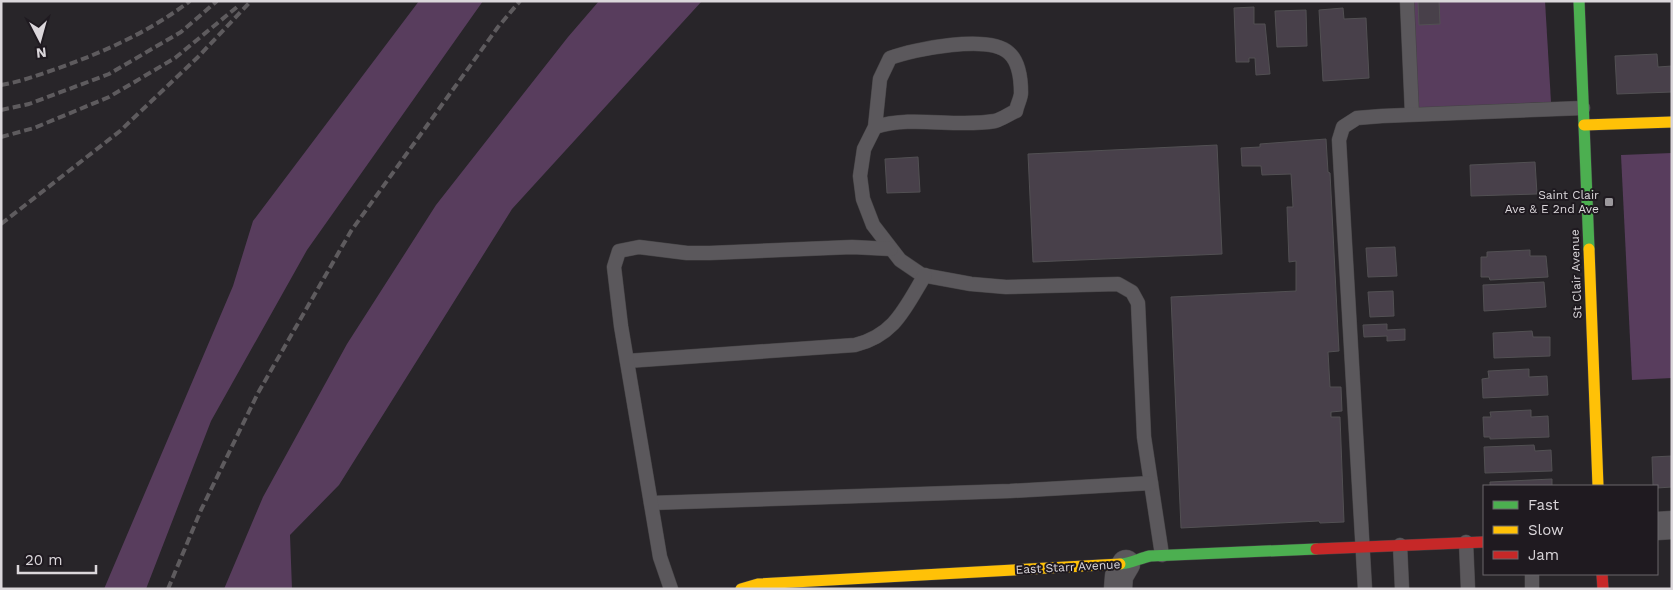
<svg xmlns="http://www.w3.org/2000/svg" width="1673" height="590" font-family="'Work Sans',sans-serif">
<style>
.green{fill:#583d5d}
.building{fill:#48404a;stroke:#525053}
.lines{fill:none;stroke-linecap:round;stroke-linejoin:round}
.lane-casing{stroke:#454345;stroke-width:15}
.street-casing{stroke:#454345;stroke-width:29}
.fast-casing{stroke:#454345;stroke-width:12}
.slow-casing{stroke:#454345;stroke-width:12}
.jam-casing{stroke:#454345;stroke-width:12}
.lane{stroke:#5b585c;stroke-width:14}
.street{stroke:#5b585c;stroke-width:28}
.fast{stroke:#4caf50;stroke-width:11}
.slow{stroke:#ffc107;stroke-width:11}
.jam{stroke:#c62828;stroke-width:11}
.rail{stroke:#5e5b5e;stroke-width:4;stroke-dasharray:8 4;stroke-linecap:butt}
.poi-dot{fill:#9c999d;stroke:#1f1a20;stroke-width:2}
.labels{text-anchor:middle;stroke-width:4;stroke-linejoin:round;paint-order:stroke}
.poi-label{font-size:12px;fill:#dbd7db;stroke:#1f1a20;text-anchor:end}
.street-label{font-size:12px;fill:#dbd7db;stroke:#1f1a20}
</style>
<rect width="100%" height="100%" fill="#282529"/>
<g class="green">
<polygon points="419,1 483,1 307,250 211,421 146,589 104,589 233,286 253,221"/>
<polygon points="599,1 702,1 512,209 339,485 290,535 292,589 224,589 263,497 347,344 436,205 568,37"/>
<polygon points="1412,1 1545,1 1551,102 1418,108"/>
<polygon points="1672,153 1672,378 1632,380 1621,155"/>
</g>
<g class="building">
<polygon points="1418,1 1439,1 1440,24 1419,25"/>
<polygon points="1254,7 1254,24 1265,24 1270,74 1256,75 1255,58 1249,58 1249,62 1236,62 1234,8"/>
<polygon points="1343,8 1344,19 1366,18 1369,78 1323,81 1319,10"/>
<polygon points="1306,10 1307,46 1277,47 1275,11"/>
<polygon points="1657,54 1658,67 1672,66 1672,92 1617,94 1615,56"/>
<polygon points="1326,139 1328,172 1330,173 1339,351 1328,352 1330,387 1341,387 1342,411 1331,412 1331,417 1340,417 1344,522 1320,523 1319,521 1181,528 1171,297 1296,291 1296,261 1289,262 1287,207 1293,207 1291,174 1262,175 1261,166 1242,166 1241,148 1260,147 1260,144"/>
<polygon points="1217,145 1222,254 1033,262 1028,154"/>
<polygon points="918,157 920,192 887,193 885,159"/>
<polygon points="1535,162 1537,194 1471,196 1470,165"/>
<polygon points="1395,247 1397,276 1368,277 1366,248"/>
<polygon points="1530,250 1530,256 1546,256 1548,277 1490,280 1489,277 1481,277 1481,257 1487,257 1487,252"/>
<polygon points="1544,282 1546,307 1484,311 1483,285"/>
<polygon points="1393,291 1394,316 1370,317 1368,292"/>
<polygon points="1387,324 1387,330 1405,329 1405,340 1387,341 1387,336 1364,337 1363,325"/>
<polygon points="1532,331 1533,337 1550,337 1550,356 1494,358 1493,333"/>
<polygon points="1529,369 1529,377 1547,376 1548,395 1483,398 1482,379 1489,378 1488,371"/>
<polygon points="1531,410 1531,417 1548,416 1549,437 1490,439 1490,437 1484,437 1483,417 1491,417 1490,412"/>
<polygon points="1534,445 1535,451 1551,450 1552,471 1485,473 1484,447"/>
<polygon points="1672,456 1672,487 1657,488 1657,486 1653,486 1652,457"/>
<polygon points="1552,479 1552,486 1490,486 1490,482"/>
</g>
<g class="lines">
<g class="lane-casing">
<g id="lane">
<polyline points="1407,1 1412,114"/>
<path d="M875,127l5,-48 10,-21c24,-9 99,-24 119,-5 10,9 12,27 12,40 0,5 -4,12 -5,18 -7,3 -14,8 -21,10 -40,7 -82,-6 -120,6l-11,22 -4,27 3,23 10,26 27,35 22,15 49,9 35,3 112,-3 14,8 6,11 6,134 18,118"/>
<path d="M627,361l228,-16c40,-10 50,-37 70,-70"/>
<polyline points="651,503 1010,491 1151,483"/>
<polyline points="1466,542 1468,589"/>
<polyline points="1400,545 1402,589"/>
<polyline points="1532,574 1532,589"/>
<polyline points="671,589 660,557 621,326 614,267 619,251 639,247 687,253 710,253 852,247 891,249"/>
<polyline points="1365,589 1339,140 1343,127 1357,118 1382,116 1583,108"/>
</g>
</g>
<g class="street-casing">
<g id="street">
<polyline points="1657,526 1672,525"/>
<polyline points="1118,589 1119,576 1126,564"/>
</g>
</g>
<g class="fast-casing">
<g id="fast">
<polyline points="1579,1 1589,249"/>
<path d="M1120,564c10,0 20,-6 30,-8l166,-7"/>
</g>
</g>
<g class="slow-casing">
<g id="slow">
<polyline points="1584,125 1672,122"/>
<polyline points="1589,249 1598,486"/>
<polyline points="741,589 758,584 1120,564"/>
</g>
</g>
<g class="jam-casing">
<g id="jam">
<polyline points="1316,549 1484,542"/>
<polyline points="1602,574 1603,589"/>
</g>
</g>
<use href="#lane" class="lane"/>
<use href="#street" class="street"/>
<use href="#fast" class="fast"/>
<use href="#slow" class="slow"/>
<use href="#jam" class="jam"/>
<g class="rail">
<path d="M1,85c19,-3 37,-10 55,-16 48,-17 93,-37 134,-68"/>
<polyline points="1,110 29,104 109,74 181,32 217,1"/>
<polyline points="1,137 34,128 109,97 175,58 237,7"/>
<polyline points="1,224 120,131 198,57 251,1"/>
<polyline points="168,589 201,510 258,393 351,231 498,27 520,1"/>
</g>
</g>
<rect class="poi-dot" x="1604" y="197" width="10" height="10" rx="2.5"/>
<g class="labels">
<g class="poi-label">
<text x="1599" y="199">Saint Clair<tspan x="1599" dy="14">Ave &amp; E 2nd Ave</tspan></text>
</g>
<g class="street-label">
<text transform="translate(1576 274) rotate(-92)" y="4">St Clair Avenue</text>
<text transform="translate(1068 567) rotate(-3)" y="4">East Starr Avenue</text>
</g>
</g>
<rect width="1673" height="590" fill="none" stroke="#dbd7db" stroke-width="5"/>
<rect x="1483" y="485" width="175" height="90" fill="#1f1a20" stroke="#6a666b"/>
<rect x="1493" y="501" width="25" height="8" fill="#4caf50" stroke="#6a666b"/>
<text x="1528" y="510" font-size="15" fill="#dbd7db">Fast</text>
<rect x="1493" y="526" width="25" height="8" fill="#ffc107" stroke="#6a666b"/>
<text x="1528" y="535" font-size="15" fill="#dbd7db">Slow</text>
<rect x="1493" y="551" width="25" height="8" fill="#c62828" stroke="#6a666b"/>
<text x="1528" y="560" font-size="15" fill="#dbd7db">Jam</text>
<g transform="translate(40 40) rotate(174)" stroke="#1f1a20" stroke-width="4" paint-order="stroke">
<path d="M0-4L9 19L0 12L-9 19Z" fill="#dbd7db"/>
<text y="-8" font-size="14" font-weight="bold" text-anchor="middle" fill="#dbd7db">N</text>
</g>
<path d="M18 565v8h78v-8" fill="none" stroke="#dbd7db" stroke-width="2.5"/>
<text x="25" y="565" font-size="15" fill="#dbd7db" stroke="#1f1a20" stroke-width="4" paint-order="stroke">20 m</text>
</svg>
